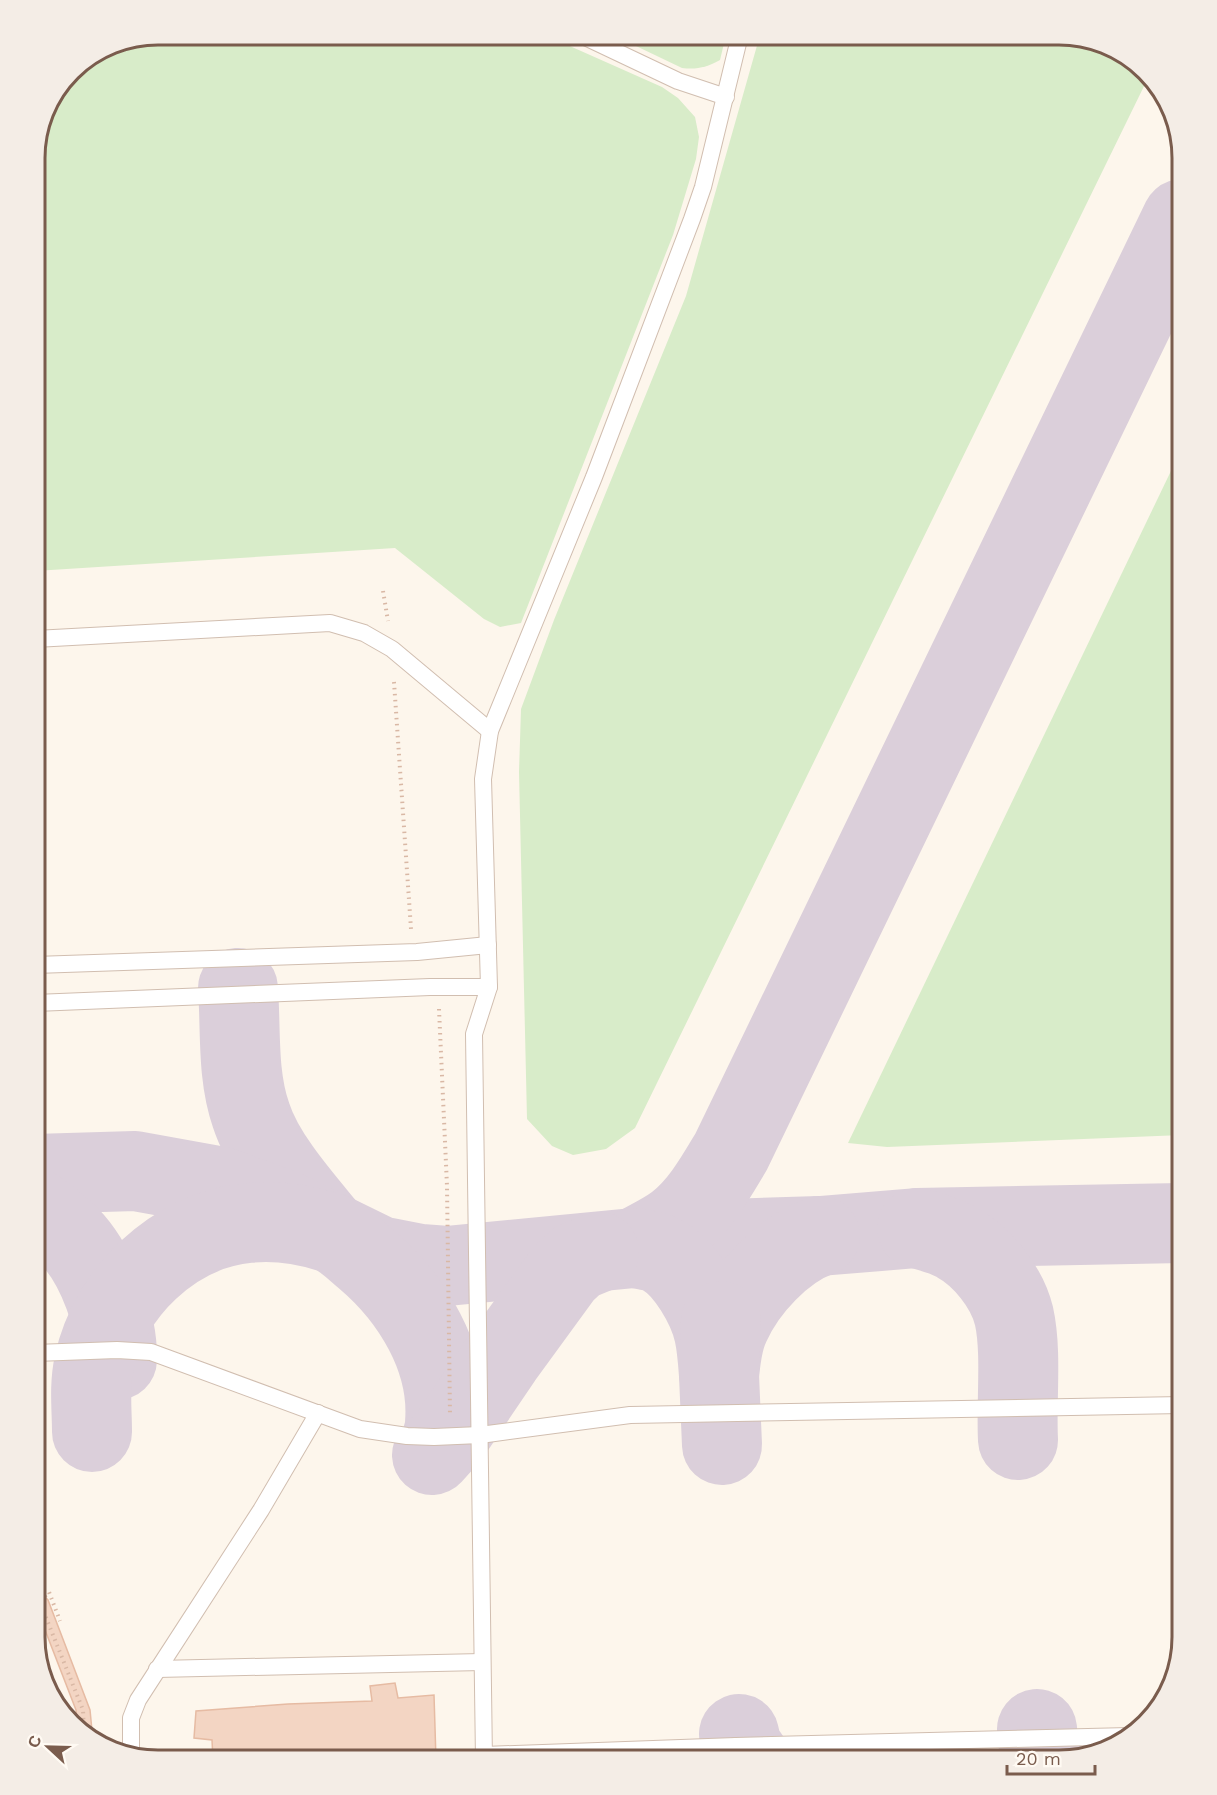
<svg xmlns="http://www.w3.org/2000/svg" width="1217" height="1795" font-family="'Work Sans',sans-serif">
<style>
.green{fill:#d8ecc9}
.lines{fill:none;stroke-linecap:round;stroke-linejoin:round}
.taxiway{stroke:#dbcfda;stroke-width:80}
.building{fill:#f3d5c3;stroke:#e6bba3;stroke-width:1.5}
.service-casing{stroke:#d1beb0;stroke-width:18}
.path{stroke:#d9b8a5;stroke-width:4;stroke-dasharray:1.5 4.5;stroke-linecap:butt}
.service{stroke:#fff;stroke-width:16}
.rim{fill:none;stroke:#7a5c4d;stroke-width:3}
</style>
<rect width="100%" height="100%" fill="#fdf6ec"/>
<g class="green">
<polygon points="158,35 545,35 662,87 678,98 695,117 699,137 696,159 673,235 521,623 500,627 484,619 395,548 35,571 35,150 47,104 71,70 111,44"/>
<path d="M613,35h113l-6,25c-13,7 -23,10 -38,8z"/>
<polygon points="760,35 1067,35 1121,51 1148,78 635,1128 606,1149 573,1155 552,1146 527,1119 519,772 521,709 554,620 686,296"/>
<polygon points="1182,448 1182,1135 887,1147 848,1143"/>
</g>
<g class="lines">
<g class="taxiway">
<path d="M238,988c3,42 -1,87 13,127 13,41 52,84 79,117"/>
<polyline points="35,1174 135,1171 218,1186 285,1210 379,1256 420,1264 447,1266 727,1239 820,1236 917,1228 1182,1223"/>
<path d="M35,1208c12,9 25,18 35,29 27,28 48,85 47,123"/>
<path d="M917,1228c13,4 27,7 39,14 26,14 51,45 58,74 8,36 2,85 4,124"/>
<path d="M635,1248c14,-8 29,-15 41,-24 24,-18 40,-47 55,-72l451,-933"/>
<path d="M635,1248c9,2 20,3 27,7 24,13 46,52 52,78 3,13 4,28 5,42 2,-17 3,-34 11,-50 16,-36 53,-76 90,-89"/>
<polyline points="721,1321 719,1375 722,1445"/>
<path d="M92,1432c0,-22 -3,-46 2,-68 15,-71 80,-134 154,-141 27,-3 54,1 80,9 14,4 26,17 37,26 47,40 85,101 80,165 0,7 -3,15 -5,22"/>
<polyline points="432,1455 450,1435 502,1358 564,1273 577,1261 599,1252"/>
<polyline points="1037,1729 1039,1749 1044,1760"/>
<polyline points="739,1734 742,1747 751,1760"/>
</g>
</g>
<g class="building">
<polygon points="35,1587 48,1600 90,1710 93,1741 77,1725 76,1710 35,1604"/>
<polygon points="395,1683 398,1698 434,1695 436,1760 213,1760 212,1740 194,1738 196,1711 288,1704 372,1701 370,1686"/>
</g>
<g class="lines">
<g class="service-casing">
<g id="service">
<polyline points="581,35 678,81 726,97"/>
<polyline points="35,639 330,623 364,633 392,649 490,731"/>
<polyline points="35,965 417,952 488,945"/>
<polyline points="35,1003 430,987 489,987"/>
<polyline points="35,1353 117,1350 151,1352 360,1429 407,1436 434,1437 480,1435 630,1415 1182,1405"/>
<polyline points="157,1669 482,1662"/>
<polyline points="131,1754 131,1718 138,1700 261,1510 318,1413"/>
<polyline points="484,1755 736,1746"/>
<polyline points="484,1760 474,1034 489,987 483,779 490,731 594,477 692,219 703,187 740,35"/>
<polyline points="727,1760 730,1752 736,1746 1129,1736"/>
</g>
</g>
<g class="path">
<polyline points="383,591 388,621"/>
<polyline points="394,682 411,929"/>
<polyline points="439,1009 447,1186 450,1415"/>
<polyline points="35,1596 39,1600 83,1710 84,1732"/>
<polyline points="45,1596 49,1592 60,1621"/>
</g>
<use href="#service" class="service"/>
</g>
<path d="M0 0H1217V1795H0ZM158 45H1059A113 113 0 0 1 1172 158V1637A113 113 0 0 1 1059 1750H158A113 113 0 0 1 45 1637V158A113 113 0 0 1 158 45Z" fill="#f4ede6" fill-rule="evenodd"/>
<path class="rim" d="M158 45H1059A113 113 0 0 1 1172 158V1637A113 113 0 0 1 1059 1750H158A113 113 0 0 1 45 1637V158A113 113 0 0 1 158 45Z"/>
<g transform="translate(48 1747) rotate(292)" stroke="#fffaf3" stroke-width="4.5" paint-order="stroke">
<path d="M0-4.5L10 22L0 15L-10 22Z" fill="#7a5c4d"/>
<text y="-9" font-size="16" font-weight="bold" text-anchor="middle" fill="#7a5c4d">С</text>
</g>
<path d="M1007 1765v9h88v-9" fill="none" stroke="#7a5c4d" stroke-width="3"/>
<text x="1016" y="1765" font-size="18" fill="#7a5c4d" stroke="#fffaf3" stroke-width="4.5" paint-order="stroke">20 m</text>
</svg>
